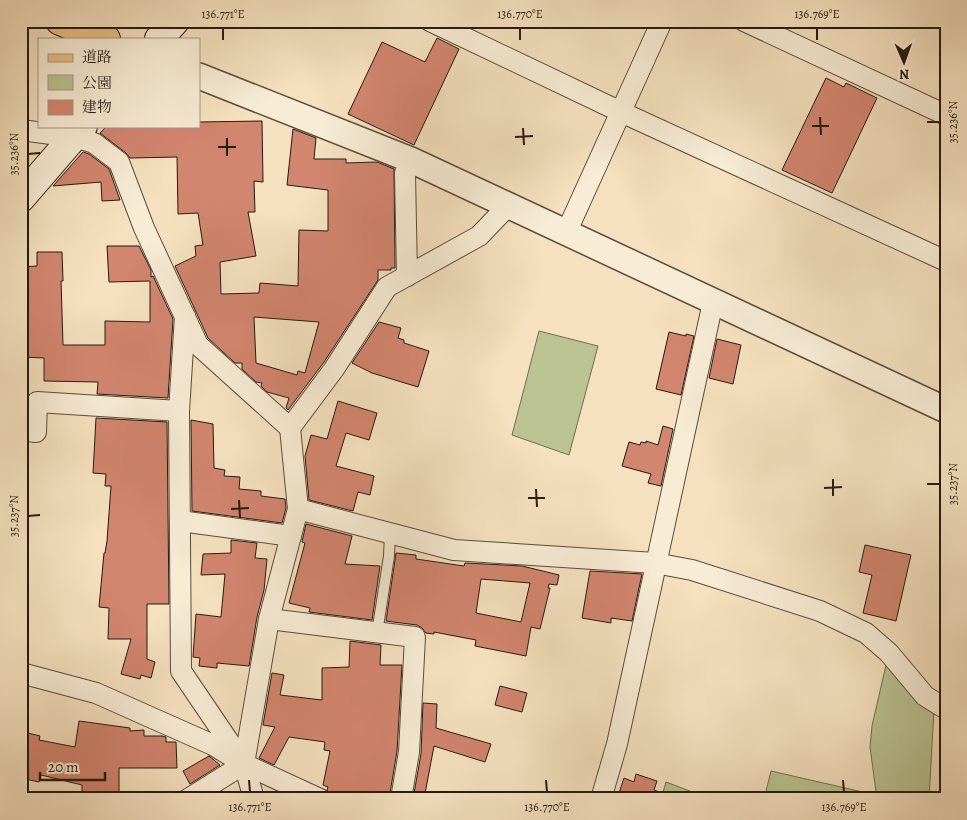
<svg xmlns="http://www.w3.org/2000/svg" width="967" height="820" font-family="Alegreya,'Noto Serif JP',serif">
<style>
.green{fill:#bbc392;stroke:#706e52}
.building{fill:#d2856f;stroke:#251a12;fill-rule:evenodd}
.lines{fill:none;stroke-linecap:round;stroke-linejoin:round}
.service-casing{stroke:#594c3d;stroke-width:12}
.minor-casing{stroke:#594c3d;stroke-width:22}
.tertiary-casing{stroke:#594c3d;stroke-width:28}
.secondary-casing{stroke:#251a12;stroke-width:30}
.primary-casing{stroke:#251a12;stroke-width:30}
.service{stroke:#f8ecd5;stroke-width:10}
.minor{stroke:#f8ecd5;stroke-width:20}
.tertiary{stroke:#f8ecd5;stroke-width:25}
.secondary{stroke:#f8ecd5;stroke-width:28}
.primary{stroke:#eac080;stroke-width:28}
.ticks{fill:none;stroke:#251a12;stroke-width:2}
.neatline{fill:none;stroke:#251a12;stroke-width:2}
.ticks-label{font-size:12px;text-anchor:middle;fill:#251a12}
</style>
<rect width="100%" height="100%" fill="#f5e1bf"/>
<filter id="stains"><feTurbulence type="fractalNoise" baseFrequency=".004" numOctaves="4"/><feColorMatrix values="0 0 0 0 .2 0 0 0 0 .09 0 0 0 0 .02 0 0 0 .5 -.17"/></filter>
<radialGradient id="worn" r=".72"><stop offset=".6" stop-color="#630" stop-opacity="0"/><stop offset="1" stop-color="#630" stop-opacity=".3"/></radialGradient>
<g class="green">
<polygon points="539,331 598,346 569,455 512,435"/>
<polygon points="886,665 893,667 934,710 929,799 877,799 870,747 872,726"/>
<polygon points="771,771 867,793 869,799 764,799"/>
<polygon points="666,782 711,799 661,799"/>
</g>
<g class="building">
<polygon points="437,38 459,49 414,145 348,114 382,42 425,62"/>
<polygon points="826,78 844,87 846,83 877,98 832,193 782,170"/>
<path d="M262,121l1,61 -9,-1 1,31h-7l8,44 -36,6 1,32 38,-1 1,-10 38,3 1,-56 29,1v-41l-41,-5 6,-56 23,9 -2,21h32v4l31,-1 17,7 1,99h-4v2h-13v10l-54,82 -36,48 -2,-2 3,-10 -22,-6 -6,-6 1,-3 -6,-1 -14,-13v-6h-7l-27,-25 -33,-72 21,-10 -1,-10 8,-1 -5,-32 -20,1 -1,-57 -47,1 -4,-5 -26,-20 7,-7h92v-4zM254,317l65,5 -14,51 -7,-2 -1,4 -41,-12z"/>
<polygon points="83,152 89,154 109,169 120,200 102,201 101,182 53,186"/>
<polygon points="107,246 139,246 151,270 151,277 153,276 173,319 168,398 97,394 98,382 44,381 44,358 21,357 21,267 37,266 37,252 62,252 63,281 61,281 63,345 105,345 105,321 150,322 150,281 109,282"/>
<polygon points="379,322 401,328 398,338 404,340 404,343 429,351 418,387 372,373 352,363"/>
<polygon points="669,332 686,336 686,334 694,336 681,395 656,389"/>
<polygon points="717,339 741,345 733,384 709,378"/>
<polygon points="338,401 377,413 369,440 346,433 336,466 374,476 370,495 358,492 353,511 309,500 305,456 311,435 327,439"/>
<polygon points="96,418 167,422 169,604 147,604 147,659 155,662 151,678 141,675 140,679 121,674 131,639 108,639 109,608 99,607 104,553 105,553 107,541 111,486 105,486 106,474 93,473"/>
<polygon points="191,420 213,424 214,468 225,470 224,476 240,477 239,489 261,491 261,496 285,499 286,508 282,523 192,511"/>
<polygon points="663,426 673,429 661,486 648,483 651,474 622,466 629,442 640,445 641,442 646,443 646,441 658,445"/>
<polygon points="306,524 352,536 345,564 380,566 372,620 309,612 310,608 289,603 305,543 302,542"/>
<polygon points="231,540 257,543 255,558 267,559 264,590 257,617 249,666 217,663 217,668 199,666 200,658 193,657 196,614 221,617 225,574 201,575 203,554 231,553"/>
<polygon points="865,545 911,555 896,621 863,613 872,575 859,572"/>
<path d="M396,553l20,2v4l48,7 1,-3 57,3 37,9 -2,10 -8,-1 -1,4h2l-10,41 -9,-2 -5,29 -51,-10 1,-6 -42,-8v2l-8,-1 -4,-5 -5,-3 -31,-4zM481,579l49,4 -9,39 -45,-9z"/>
<polygon points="590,571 642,574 632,621 611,618 611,623 582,618"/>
<polygon points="350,641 381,645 380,665 402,665 397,751 389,799 355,799 330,793 327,790 328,787 323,785 330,751 324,750 325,742 289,737 274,765 259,758 275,727 263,725 272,673 284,675 280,695 322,700 322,668 349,667"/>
<polygon points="500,686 527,693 522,712 495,705"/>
<polygon points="423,703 437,704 436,728 491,744 485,762 434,746 424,799 413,799 421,754"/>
<polygon points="79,721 130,728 130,731 144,730 144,736 162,736 166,737 166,742 176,742 177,768 119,768 119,797 82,798 82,785 41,775 39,782 21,778 21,745 24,732 40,736 39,740 75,747"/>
<polygon points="209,756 220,765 190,784 183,771"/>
<polygon points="636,774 657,781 654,790 673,797 673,799 617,799 624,778 634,782"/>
</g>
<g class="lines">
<g class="service-casing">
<polyline id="service" points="377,633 389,556 390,533"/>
</g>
<g class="minor-casing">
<g id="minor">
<polyline points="430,21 621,112 946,261"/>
<polyline points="744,21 946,115"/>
<polyline points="21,130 74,137 94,143 119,162 144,228 198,345 290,428"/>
<polyline points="566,233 662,21"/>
<polyline points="407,276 405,173 411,160"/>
<polyline points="185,316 179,411 181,671 244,764 254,799"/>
<polyline points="21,430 36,432 37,402 179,411"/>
<polyline points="298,509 454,550 655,563 692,570 820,611 866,633 889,653 925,696 946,709"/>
<polyline points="180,521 291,536"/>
<polyline points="269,619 415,637 409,752 401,799"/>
<polyline points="21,673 96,693 213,745 244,764 320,799"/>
<polyline points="188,799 244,764 269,619 298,509 290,428 334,369 387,287 479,236 508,206"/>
<polyline points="601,799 617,744 713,302"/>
</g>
</g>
<g class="tertiary-casing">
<polyline id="tertiary" points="199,76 411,160 946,410"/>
</g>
<g class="secondary-casing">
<g id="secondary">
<polyline points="159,39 175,21"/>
<polyline points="21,198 83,126"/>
</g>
</g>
<g class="primary-casing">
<polyline id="primary" points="60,21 106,39"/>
</g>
<use href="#service" class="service"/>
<use href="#minor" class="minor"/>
<use href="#tertiary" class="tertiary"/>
<use href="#secondary" class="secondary"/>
<use href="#primary" class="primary"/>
</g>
<path class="ticks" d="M223,28v12M520,28v12M817,28v12M820,117l1,18M927,122h13M812,126h17M523,128l1,17M515,137l18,-1M227,138v18M218,147h18M28,154l12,-1M833,479v17M927,484h13M824,488l18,-1M536,489l1,18M528,498h17M239,500l1,17M231,509l18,-1M28,516l12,-1M249,780l1,12M546,780l1,12M843,780l1,12"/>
<rect width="967" height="820" fill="none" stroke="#f5e1bf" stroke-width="55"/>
<rect x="38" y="38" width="162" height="90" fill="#f8ecd5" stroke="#a49887"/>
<rect x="48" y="54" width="25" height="8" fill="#eac080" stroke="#a49887"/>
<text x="82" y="62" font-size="15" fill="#251a12">道路</text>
<rect x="48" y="75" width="25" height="15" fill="#bbc392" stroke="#a49887"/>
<text x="82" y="88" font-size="15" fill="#251a12">公園</text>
<rect x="48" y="100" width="25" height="15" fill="#d2856f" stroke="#a49887"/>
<text x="82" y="112" font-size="15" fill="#251a12">建物</text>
<g transform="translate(904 62) rotate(178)" stroke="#f8ecd5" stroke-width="4" paint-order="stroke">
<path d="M0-4L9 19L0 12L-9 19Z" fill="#251a12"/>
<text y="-8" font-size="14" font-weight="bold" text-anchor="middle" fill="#251a12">N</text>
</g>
<path d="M40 772v8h65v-8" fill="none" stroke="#251a12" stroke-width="2.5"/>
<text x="48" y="772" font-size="15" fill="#251a12" stroke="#f8ecd5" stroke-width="4" paint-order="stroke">20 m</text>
<rect x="28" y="28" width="912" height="764" class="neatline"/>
<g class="ticks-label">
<text x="223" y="18">136.771°E</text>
<text x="520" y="18">136.770°E</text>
<text x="817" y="18">136.769°E</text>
<text transform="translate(953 122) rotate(-90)" y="4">35.236°N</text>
<text transform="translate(14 154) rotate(-90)" y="4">35.236°N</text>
<text transform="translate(953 484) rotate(-90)" y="4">35.237°N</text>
<text transform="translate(14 516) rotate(-90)" y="4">35.237°N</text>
<text x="250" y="811">136.771°E</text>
<text x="547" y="811">136.770°E</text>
<text x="844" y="811">136.769°E</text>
</g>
<rect width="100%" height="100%" filter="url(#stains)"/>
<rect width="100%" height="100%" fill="url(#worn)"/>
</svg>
